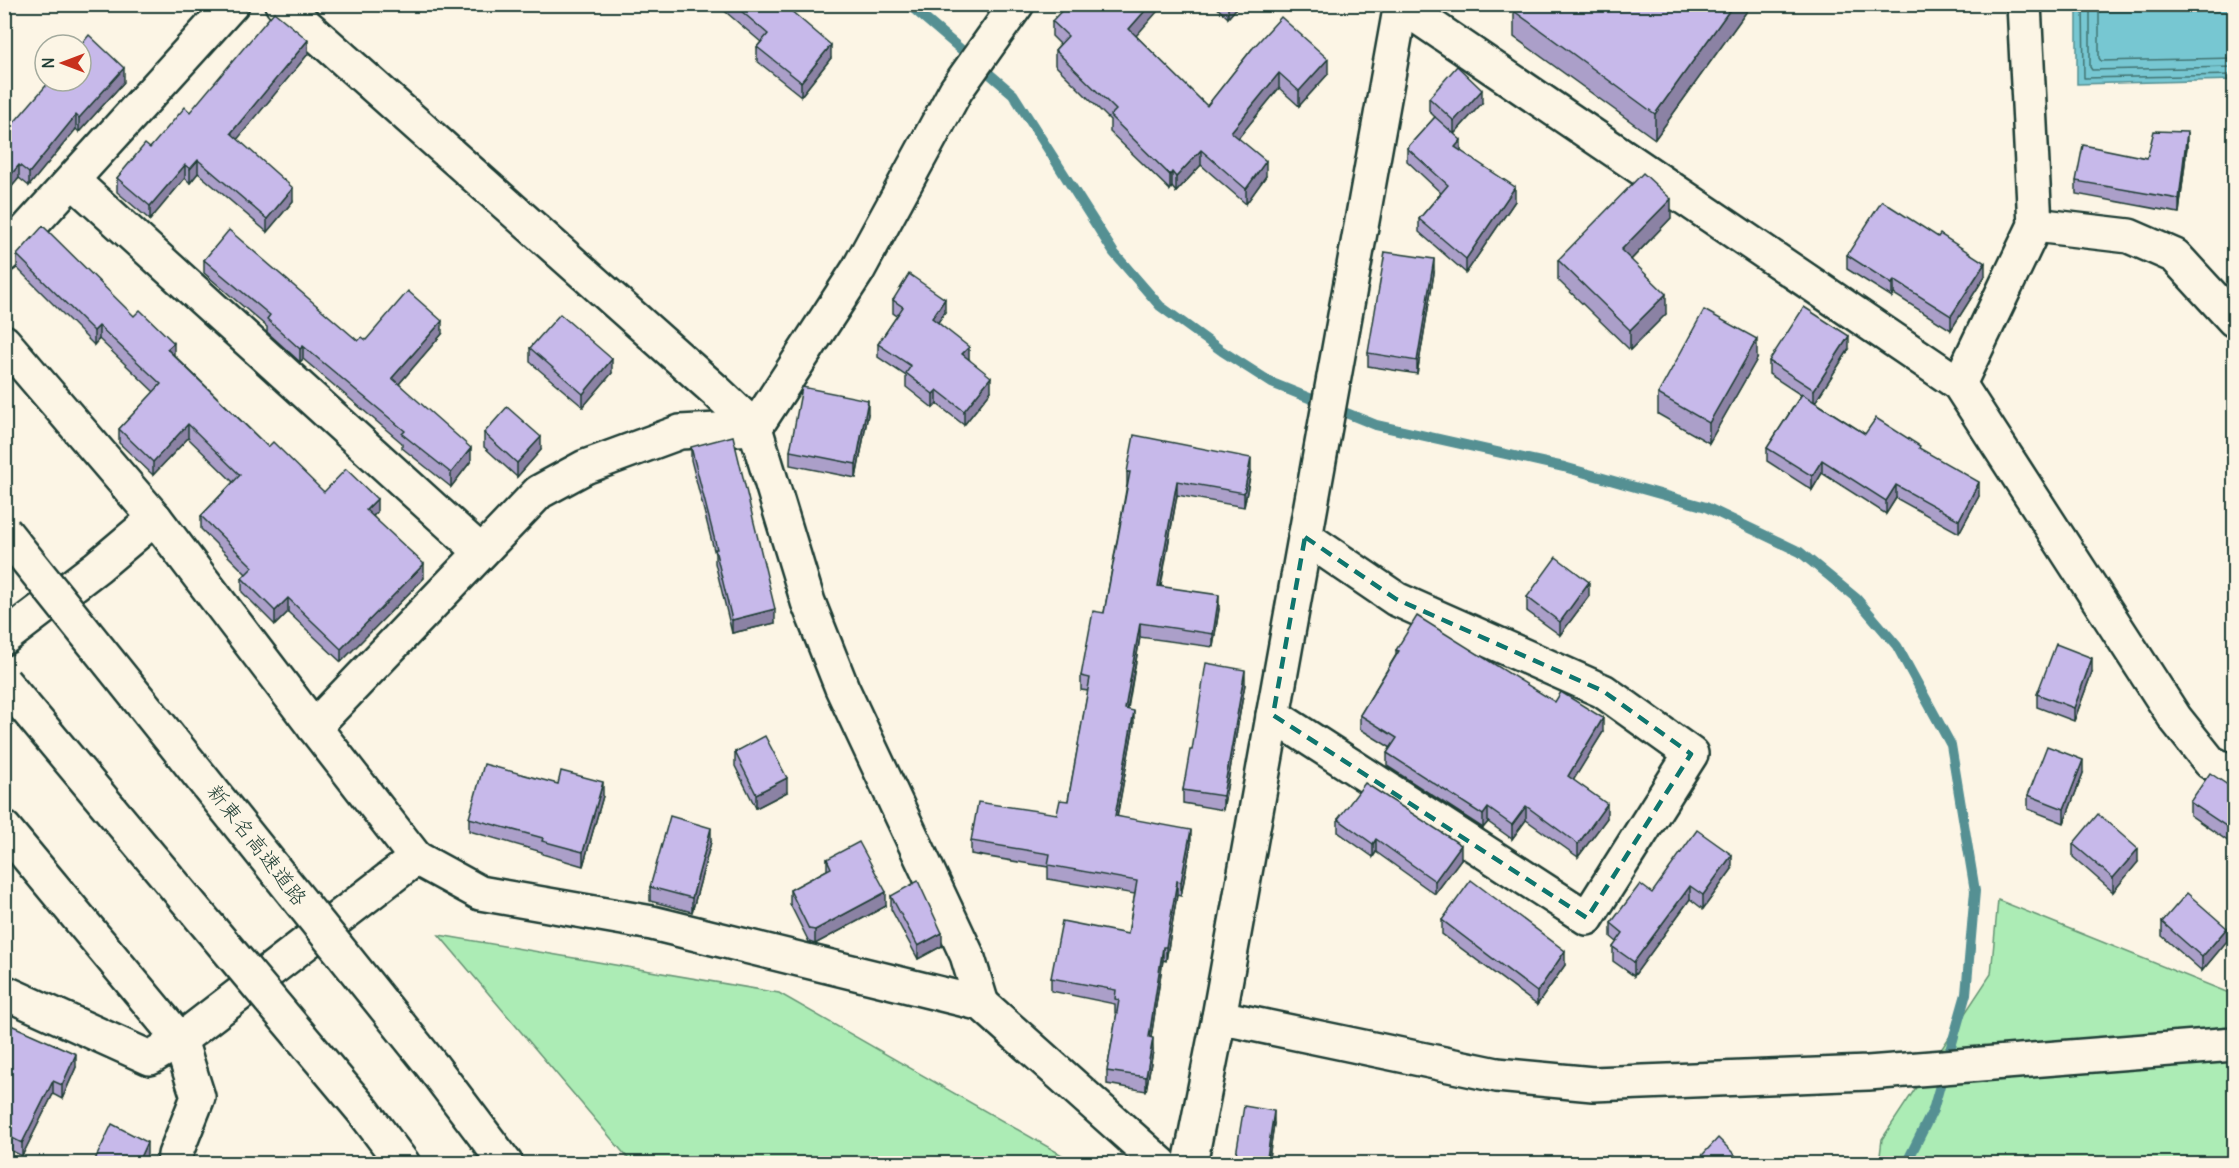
<svg xmlns="http://www.w3.org/2000/svg" width="2239" height="1168" font-family="Delius,'Klee One',sans-serif">
<style>
.green{fill:#acecb5;stroke:#669474;stroke-width:1.5}
.water{fill:#77c7d2;stroke:#549093;stroke-width:1.5}
.lines{fill:none;stroke-linecap:round;stroke-linejoin:round}
.shore{stroke:#427473;stroke-width:1.5}
.stream{stroke:#549093;stroke-width:10}
.street-casing{stroke:#1f3d34;stroke-width:38}
.secondary-casing{stroke:#1f3d34;stroke-width:38}
.highway-casing{stroke:#1f3d34;stroke-width:38}
.street{stroke:#fcf5e5;stroke-width:33}
.secondary{stroke:#fcf5e5;stroke-width:33}
.highway{stroke:#fcf5e5;stroke-width:33}
.highway-bridge-casing{stroke:#1f3d34;stroke-width:38;stroke-linecap:butt}
.highway-bridge{stroke:#fcf5e5;stroke-width:33}
.wall{fill:#ab9fc9;stroke:#1f3d34;stroke-width:1.5}
.shaded-wall{fill:#8b82a4;stroke:#1f3d34;stroke-width:1.5}
.building{fill:#c7b9ea;stroke:#1f3d34;stroke-width:1.5}
.marked{fill:none;stroke:#0f766e;stroke-width:4.5;stroke-dasharray:12 8;stroke-linejoin:round}
.labels{text-anchor:middle;stroke-width:6;stroke-linejoin:round;paint-order:stroke}
.street-label{font-size:21px;fill:#1f3d34;stroke:#fcf5e5}
</style>
<rect width="100%" height="100%" fill="#fcf5e5"/>
<filter id="ink" filterUnits="userSpaceOnUse"><feTurbulence type="fractalNoise" baseFrequency=".0167" numOctaves="2"/><feDisplacementMap in="SourceGraphic" scale="12" xChannelSelector="R" yChannelSelector="G"/><feConvolveMatrix kernelMatrix="1 2 1 2 8 2 1 2 1" color-interpolation-filters="sRGB"/></filter>
<g filter="url(#ink)">
<g class="green">
<polygon points="1998,900 2234,995 2234,1163 1879,1164 1882,1139 1991,974"/>
<polygon points="439,935 779,993 1076,1163 632,1163"/>
</g>
<polygon class="water" points="2077,5 2234,5 2234,80 2077,84"/>
<g class="lines">
<g class="shore">
<polyline points="2083,4 2084,78 2234,75"/>
<polyline points="2090,4 2090,67 2092,70 2234,67"/>
<polyline points="2099,4 2099,58 2101,61 2234,58"/>
</g>
<polyline class="stream" points="908,4 1013,94 1114,253 1160,306 1222,351 1272,383 1376,425 1564,467 1706,507 1800,552 1856,598 1897,646 1951,745 1975,891 1966,994 1933,1110 1906,1164"/>
<g class="street-casing">
<g id="street">
<polyline points="282,4 716,391 755,428 808,602 842,688 967,955 982,1004"/>
<polyline points="1399,4 1959,384 2175,718 2210,762 2234,774"/>
<polyline points="73,181 481,552"/>
<polyline points="2035,225 2129,236 2175,256 2234,320"/>
<polyline points="4,255 232,4"/>
<polyline points="4,342 155,518 314,727 416,858"/>
<polyline points="1959,384 2035,225 2024,4"/>
<polyline points="755,428 858,270 956,90 1017,4"/>
<polyline points="4,638 97,567 155,518"/>
<polyline points="1273,715 1587,918 1691,754 1603,691 1396,599 1305,537"/>
<polyline points="314,727 539,492 585,467 680,432 755,428"/>
<polyline points="4,828 180,1040 198,1097 175,1155 174,1164"/>
<polyline points="4,992 150,1058 180,1040 416,858 480,893 652,923 982,1004 1161,1164"/>
</g>
</g>
<g class="secondary-casing">
<g id="secondary">
<polyline points="1219,1017 1497,1075 1593,1084 1868,1073 2234,1044"/>
<polyline points="1190,1164 1219,1017 1401,4"/>
</g>
</g>
<g class="highway-casing">
<g id="highway">
<polyline points="433,1067 506,1164"/>
<polyline points="364,1112 403,1164"/>
</g>
</g>
<use href="#street" class="street"/>
<use href="#secondary" class="secondary"/>
<use href="#highway" class="highway"/>
<g class="highway-bridge-casing">
<g id="highway-bridge">
<polyline points="4,531 433,1067"/>
<polyline points="4,682 364,1112"/>
</g>
</g>
<use href="#highway-bridge" class="highway-bridge"/>
</g>
<g class="wall">
<polygon points="721,4 783,4 831,58 801,96 757,61 757,47 761,42 721,8"/>
<polygon points="1213,4 1240,4 1228,18"/>
<polygon points="1519,4 1752,4 1655,139 1514,37 1514,11"/>
<polygon points="1052,21 1136,36 1207,106 1252,49 1328,74 1299,106 1279,88 1238,138 1266,176 1246,204 1201,165 1176,192 1172,187 1170,190 1110,132 1110,120 1055,65 1055,50 1060,44 1052,36"/>
<polygon points="308,54 237,139 293,201 267,232 198,173 190,183 185,178 150,220 117,192 117,178 190,112"/>
<polygon points="124,82 79,132 76,129 29,186 19,178 4,196 4,134"/>
<polygon points="1429,98 1482,103 1454,134 1461,151 1515,201 1466,273 1419,232 1419,219 1441,193 1407,161 1407,148 1435,117 1429,111"/>
<polygon points="2187,146 2179,213 2076,194 2076,181"/>
<polygon points="1671,218 1631,260 1666,314 1630,350 1558,280 1558,260"/>
<polygon points="17,255 174,355 268,447 324,492 377,512 373,516 424,578 341,662 288,612 275,625 242,592 242,578 246,574 201,529 201,516 233,482 188,438 153,475 119,443 119,429 154,392 99,339 94,345 17,268"/>
<polygon points="1847,255 1985,276 1951,330 1894,294 1892,297 1847,269"/>
<polygon points="204,260 358,341 442,334 399,384 471,461 451,487 402,448 402,443 303,359 300,362 267,332 267,327 204,273"/>
<polygon points="1434,273 1417,374 1368,366 1368,353"/>
<polygon points="893,300 945,312 938,322 969,359 991,391 964,425 937,404 933,408 906,387 906,376 878,357 878,344 897,316 893,313"/>
<polygon points="530,348 612,373 583,407 530,362"/>
<polygon points="1849,349 1815,402 1865,434 1920,449 1979,496 1959,533 1896,498 1886,514 1822,473 1812,490 1767,461 1767,448 1801,395 1769,374 1769,361"/>
<polygon points="1757,359 1709,443 1658,414 1658,394"/>
<polygon points="868,414 856,478 790,465 790,451"/>
<polygon points="484,433 541,450 517,477 484,447"/>
<polygon points="691,447 775,623 732,633 715,563 715,554 691,460"/>
<polygon points="1251,471 1244,507 1177,495 1161,586 1219,609 1213,647 1140,637 1128,709 1134,724 1117,816 1191,843 1181,896 1177,895 1166,961 1163,960 1151,1037 1153,1051 1146,1091 1107,1084 1107,1071 1117,1013 1115,1013 1115,1004 1051,991 1051,978 1128,934 1135,894 1048,879 1048,867 971,854 971,841 1057,814 1068,801 1088,691 1081,690 1081,676 1104,613 1127,485 1127,472"/>
<polygon points="1589,596 1560,635 1527,611 1527,597"/>
<polygon points="1396,650 1603,732 1573,780 1607,818 1578,857 1526,820 1512,839 1488,822 1483,828 1387,766 1387,753 1391,748 1360,729 1360,715 1396,655"/>
<polygon points="2092,672 2074,721 2037,707 2037,694"/>
<polygon points="1245,684 1223,810 1183,803 1183,790 1192,750"/>
<polygon points="735,752 787,792 756,808 735,766"/>
<polygon points="2083,773 2064,823 2028,809 2028,795"/>
<polygon points="558,784 603,796 583,866 542,854 542,852 469,831 469,818"/>
<polygon points="2235,790 2235,846 2190,815 2190,802"/>
<polygon points="1338,819 1461,859 1435,894 1376,852 1373,857 1338,832"/>
<polygon points="711,842 692,912 650,901 650,887"/>
<polygon points="2073,844 2138,862 2113,892 2073,857"/>
<polygon points="827,859 886,906 815,944 809,942 790,904 790,890 827,870"/>
<polygon points="1732,869 1703,909 1690,899 1634,976 1613,961 1613,947 1617,942 1611,937 1611,923 1652,893"/>
<polygon points="891,896 942,946 918,959 891,909"/>
<polygon points="1442,920 1565,965 1537,1005 1442,934"/>
<polygon points="2162,922 2227,941 2202,971 2162,936"/>
<polygon points="4,1022 76,1067 62,1099 53,1094 22,1156 4,1147"/>
<polygon points="1274,1124 1268,1164 1235,1164 1235,1161"/>
</g>
<g class="shaded-wall">
<polygon points="1151,4 1164,4 1129,44 1129,29"/>
<polygon points="1228,4 1240,4 1228,18"/>
<polygon points="1734,4 1752,4 1655,139 1655,114"/>
<polygon points="308,40 308,54 231,147 231,133"/>
<polygon points="831,45 831,58 801,96 801,82"/>
<polygon points="1328,59 1328,74 1299,106 1299,91"/>
<polygon points="124,68 124,82 79,132 79,118"/>
<polygon points="1279,73 1279,88 1231,147 1231,132"/>
<polygon points="1482,90 1482,103 1454,134 1454,121"/>
<polygon points="76,115 76,129 29,186 29,173"/>
<polygon points="2187,132 2187,146 2179,213 2179,199"/>
<polygon points="1461,140 1461,154 1455,147"/>
<polygon points="1201,150 1201,165 1176,192 1176,177"/>
<polygon points="198,160 198,173 190,183 190,169"/>
<polygon points="1266,161 1266,176 1246,204 1246,189"/>
<polygon points="19,165 19,178 4,196 4,183"/>
<polygon points="185,165 185,178 150,220 150,206"/>
<polygon points="1172,172 1172,187 1170,190 1170,175"/>
<polygon points="1515,187 1515,201 1466,273 1466,259"/>
<polygon points="293,188 293,201 267,232 267,219"/>
<polygon points="1671,199 1671,218 1621,270 1621,250"/>
<polygon points="1434,259 1434,273 1417,374 1417,361"/>
<polygon points="1985,263 1985,276 1951,330 1951,316"/>
<polygon points="1894,280 1894,294 1892,297 1892,284"/>
<polygon points="1666,294 1666,314 1630,350 1630,330"/>
<polygon points="945,299 945,312 932,331 932,318"/>
<polygon points="442,321 442,334 392,392 392,378"/>
<polygon points="99,326 99,339 94,345 94,331"/>
<polygon points="1849,336 1849,349 1814,404 1814,390"/>
<polygon points="1757,339 1757,359 1709,443 1709,423"/>
<polygon points="174,343 174,356 167,349"/>
<polygon points="303,346 303,359 300,362 300,349"/>
<polygon points="969,347 969,360 962,354"/>
<polygon points="612,359 612,373 583,407 583,394"/>
<polygon points="991,377 991,391 964,425 964,411"/>
<polygon points="937,390 937,404 933,408 933,394"/>
<polygon points="868,400 868,414 856,478 856,464"/>
<polygon points="188,424 188,438 153,475 153,462"/>
<polygon points="541,437 541,450 517,477 517,463"/>
<polygon points="471,448 471,461 451,487 451,473"/>
<polygon points="1251,458 1251,471 1244,507 1244,493"/>
<polygon points="1822,460 1822,473 1812,490 1812,476"/>
<polygon points="1177,481 1177,495 1158,600 1158,586"/>
<polygon points="1979,482 1979,496 1959,533 1959,520"/>
<polygon points="1896,485 1896,498 1886,514 1886,501"/>
<polygon points="377,499 377,512 366,523 366,510"/>
<polygon points="424,564 424,578 341,662 341,649"/>
<polygon points="1589,582 1589,596 1560,635 1560,622"/>
<polygon points="1219,595 1219,609 1213,647 1213,634"/>
<polygon points="288,598 288,612 275,625 275,611"/>
<polygon points="775,609 775,623 732,633 732,620"/>
<polygon points="1140,623 1140,637 1125,723 1125,709"/>
<polygon points="2092,658 2092,672 2074,721 2074,708"/>
<polygon points="1245,670 1245,684 1223,810 1223,796"/>
<polygon points="1134,711 1134,724 1115,829 1115,816"/>
<polygon points="1603,718 1603,732 1568,789 1568,776"/>
<polygon points="2083,760 2083,773 2064,823 2064,809"/>
<polygon points="787,778 787,792 756,808 756,794"/>
<polygon points="603,782 603,796 583,866 583,852"/>
<polygon points="1607,804 1607,818 1578,857 1578,844"/>
<polygon points="1526,806 1526,820 1512,839 1512,825"/>
<polygon points="1488,808 1488,822 1483,828 1483,815"/>
<polygon points="711,828 711,842 692,912 692,898"/>
<polygon points="1191,830 1191,843 1181,896 1181,882"/>
<polygon points="1376,839 1376,852 1373,857 1373,844"/>
<polygon points="1461,845 1461,859 1435,894 1435,881"/>
<polygon points="2138,849 2138,862 2113,892 2113,878"/>
<polygon points="1732,855 1732,869 1703,909 1703,895"/>
<polygon points="1177,881 1177,895 1166,961 1166,947"/>
<polygon points="1690,886 1690,899 1634,976 1634,962"/>
<polygon points="886,892 886,906 815,944 815,930"/>
<polygon points="8,907 8,920 4,928 4,914"/>
<polygon points="2227,928 2227,941 2202,971 2202,957"/>
<polygon points="942,933 942,946 918,959 918,946"/>
<polygon points="1163,947 1163,960 1149,1051 1149,1037"/>
<polygon points="1565,951 1565,965 1537,1005 1537,992"/>
<polygon points="1153,1038 1153,1051 1146,1091 1146,1077"/>
<polygon points="76,1054 76,1067 62,1099 62,1085"/>
<polygon points="53,1081 53,1094 22,1156 22,1143"/>
<polygon points="1274,1111 1274,1124 1268,1164 1266,1164"/>
<polygon points="147,1142 147,1155 143,1164 137,1164"/>
</g>
<g class="building">
<polygon points="733,4 783,4 831,45 801,82 757,47 768,34"/>
<polygon points="1068,4 1151,4 1129,29 1207,106 1252,49 1281,17 1328,59 1299,91 1279,73 1231,132 1266,161 1246,189 1201,150 1176,177 1172,172 1170,175 1110,116 1116,110 1055,50 1068,36 1052,21"/>
<polygon points="1519,4 1734,4 1655,114 1514,11"/>
<polygon points="274,12 308,40 231,133 293,188 267,219 198,160 190,169 185,165 150,206 117,178 145,144 150,148 185,107 190,112"/>
<polygon points="89,35 124,68 79,118 76,115 29,173 19,165 4,183 4,134 50,81 81,81 81,45"/>
<polygon points="1457,66 1482,90 1454,121 1429,98"/>
<polygon points="1435,117 1461,140 1455,147 1515,187 1466,259 1419,219 1448,185 1407,148"/>
<polygon points="2154,131 2187,132 2179,199 2076,181 2083,145 2147,158"/>
<polygon points="1643,173 1671,199 1621,250 1666,294 1630,330 1558,260"/>
<polygon points="1882,201 1938,237 1940,234 1985,263 1951,316 1894,280 1892,284 1847,255"/>
<polygon points="43,226 134,316 140,310 174,343 167,349 268,447 273,442 324,492 346,469 377,499 366,510 424,564 341,649 288,598 275,611 242,578 253,567 201,516 240,475 188,424 153,462 119,429 161,384 99,326 94,331 17,255"/>
<polygon points="229,230 358,341 362,337 366,340 408,291 442,321 392,378 471,448 451,473 402,434 405,431 303,346 300,349 267,319 270,315 204,260"/>
<polygon points="1385,252 1434,259 1417,361 1368,353"/>
<polygon points="909,274 945,299 932,318 969,347 962,354 991,377 964,411 937,390 933,394 906,373 911,366 878,344 903,307 893,300"/>
<polygon points="1804,307 1849,336 1814,390 1769,361"/>
<polygon points="1704,310 1757,339 1709,423 1658,394"/>
<polygon points="560,314 612,359 583,394 530,348"/>
<polygon points="802,387 868,400 856,464 790,451"/>
<polygon points="1802,394 1865,434 1876,418 1920,446 1919,448 1979,482 1959,520 1896,485 1886,501 1822,460 1812,476 1767,448"/>
<polygon points="507,407 541,437 517,463 484,433"/>
<polygon points="1134,435 1251,458 1244,493 1177,481 1158,586 1219,595 1213,634 1140,623 1125,709 1134,711 1115,816 1191,830 1181,882 1177,881 1166,947 1163,947 1149,1037 1153,1038 1146,1077 1107,1071 1119,1000 1115,999 1116,990 1051,978 1062,921 1128,934 1137,881 1048,865 1050,854 971,841 978,802 1057,814 1060,800 1068,801 1090,678 1081,676 1093,611 1104,613 1130,472 1127,472"/>
<polygon points="733,436 775,609 732,620 715,549 717,549 691,447"/>
<polygon points="1556,557 1589,582 1560,622 1527,597"/>
<polygon points="1417,616 1555,702 1561,692 1603,718 1568,776 1607,804 1578,844 1526,806 1512,825 1488,808 1483,815 1387,753 1397,738 1360,715 1399,651 1396,650"/>
<polygon points="2056,644 2092,658 2074,708 2037,694"/>
<polygon points="1206,663 1245,670 1223,796 1183,790 1190,750 1192,750"/>
<polygon points="765,736 787,778 756,794 735,752"/>
<polygon points="2047,746 2083,760 2064,809 2028,795"/>
<polygon points="484,764 558,784 561,771 603,782 583,852 542,841 543,838 469,818"/>
<polygon points="2210,773 2235,790 2235,832 2190,802"/>
<polygon points="1365,783 1461,845 1435,881 1376,839 1373,844 1338,819"/>
<polygon points="2098,814 2138,849 2113,878 2073,844"/>
<polygon points="670,816 711,828 692,898 650,887"/>
<polygon points="1697,830 1732,855 1703,895 1690,886 1634,962 1613,947 1623,933 1611,923 1640,884 1652,893"/>
<polygon points="859,842 886,892 815,930 809,929 790,890 831,868 827,859"/>
<polygon points="1471,880 1565,951 1537,992 1442,920"/>
<polygon points="918,881 942,933 918,946 891,896"/>
<polygon points="2187,893 2227,928 2202,957 2162,922"/>
<polygon points="4,905 8,907 4,914"/>
<polygon points="4,1022 76,1054 62,1085 53,1081 22,1143 4,1134"/>
<polygon points="1244,1106 1274,1111 1266,1164 1252,1164 1235,1161"/>
<polygon points="112,1124 147,1142 137,1164 93,1164"/>
<polygon points="1718,1138 1744,1164 1694,1164"/>
</g>
</g>
<path class="marked" d="M1305,537l91,62 207,92 88,63 -104,164 -314,-203z"/>
<g class="labels">
<g class="street-label">
<text transform="translate(257 845) rotate(52)" y="7">新東名高速道路</text>
</g>
</g>
<rect width="2239" height="1168" fill="none" stroke="#fcf5e5" stroke-width="24"/>
<rect x="12" y="12" width="2215" height="1144" fill="none" stroke="#1f3d34" stroke-width="2" filter="url(#ink)"/>
<g transform="translate(63 63) rotate(270)"><circle r="28" fill="#fcf5e5" stroke="#a4ab9e" stroke-width="1.5"/>
<path d="M0-4.5L10 22L0 15L-10 22Z" fill="#c8321e"/>
<text y="-9" font-size="16" font-weight="bold" text-anchor="middle" fill="#1f3d34">N</text>
</g>
</svg>
